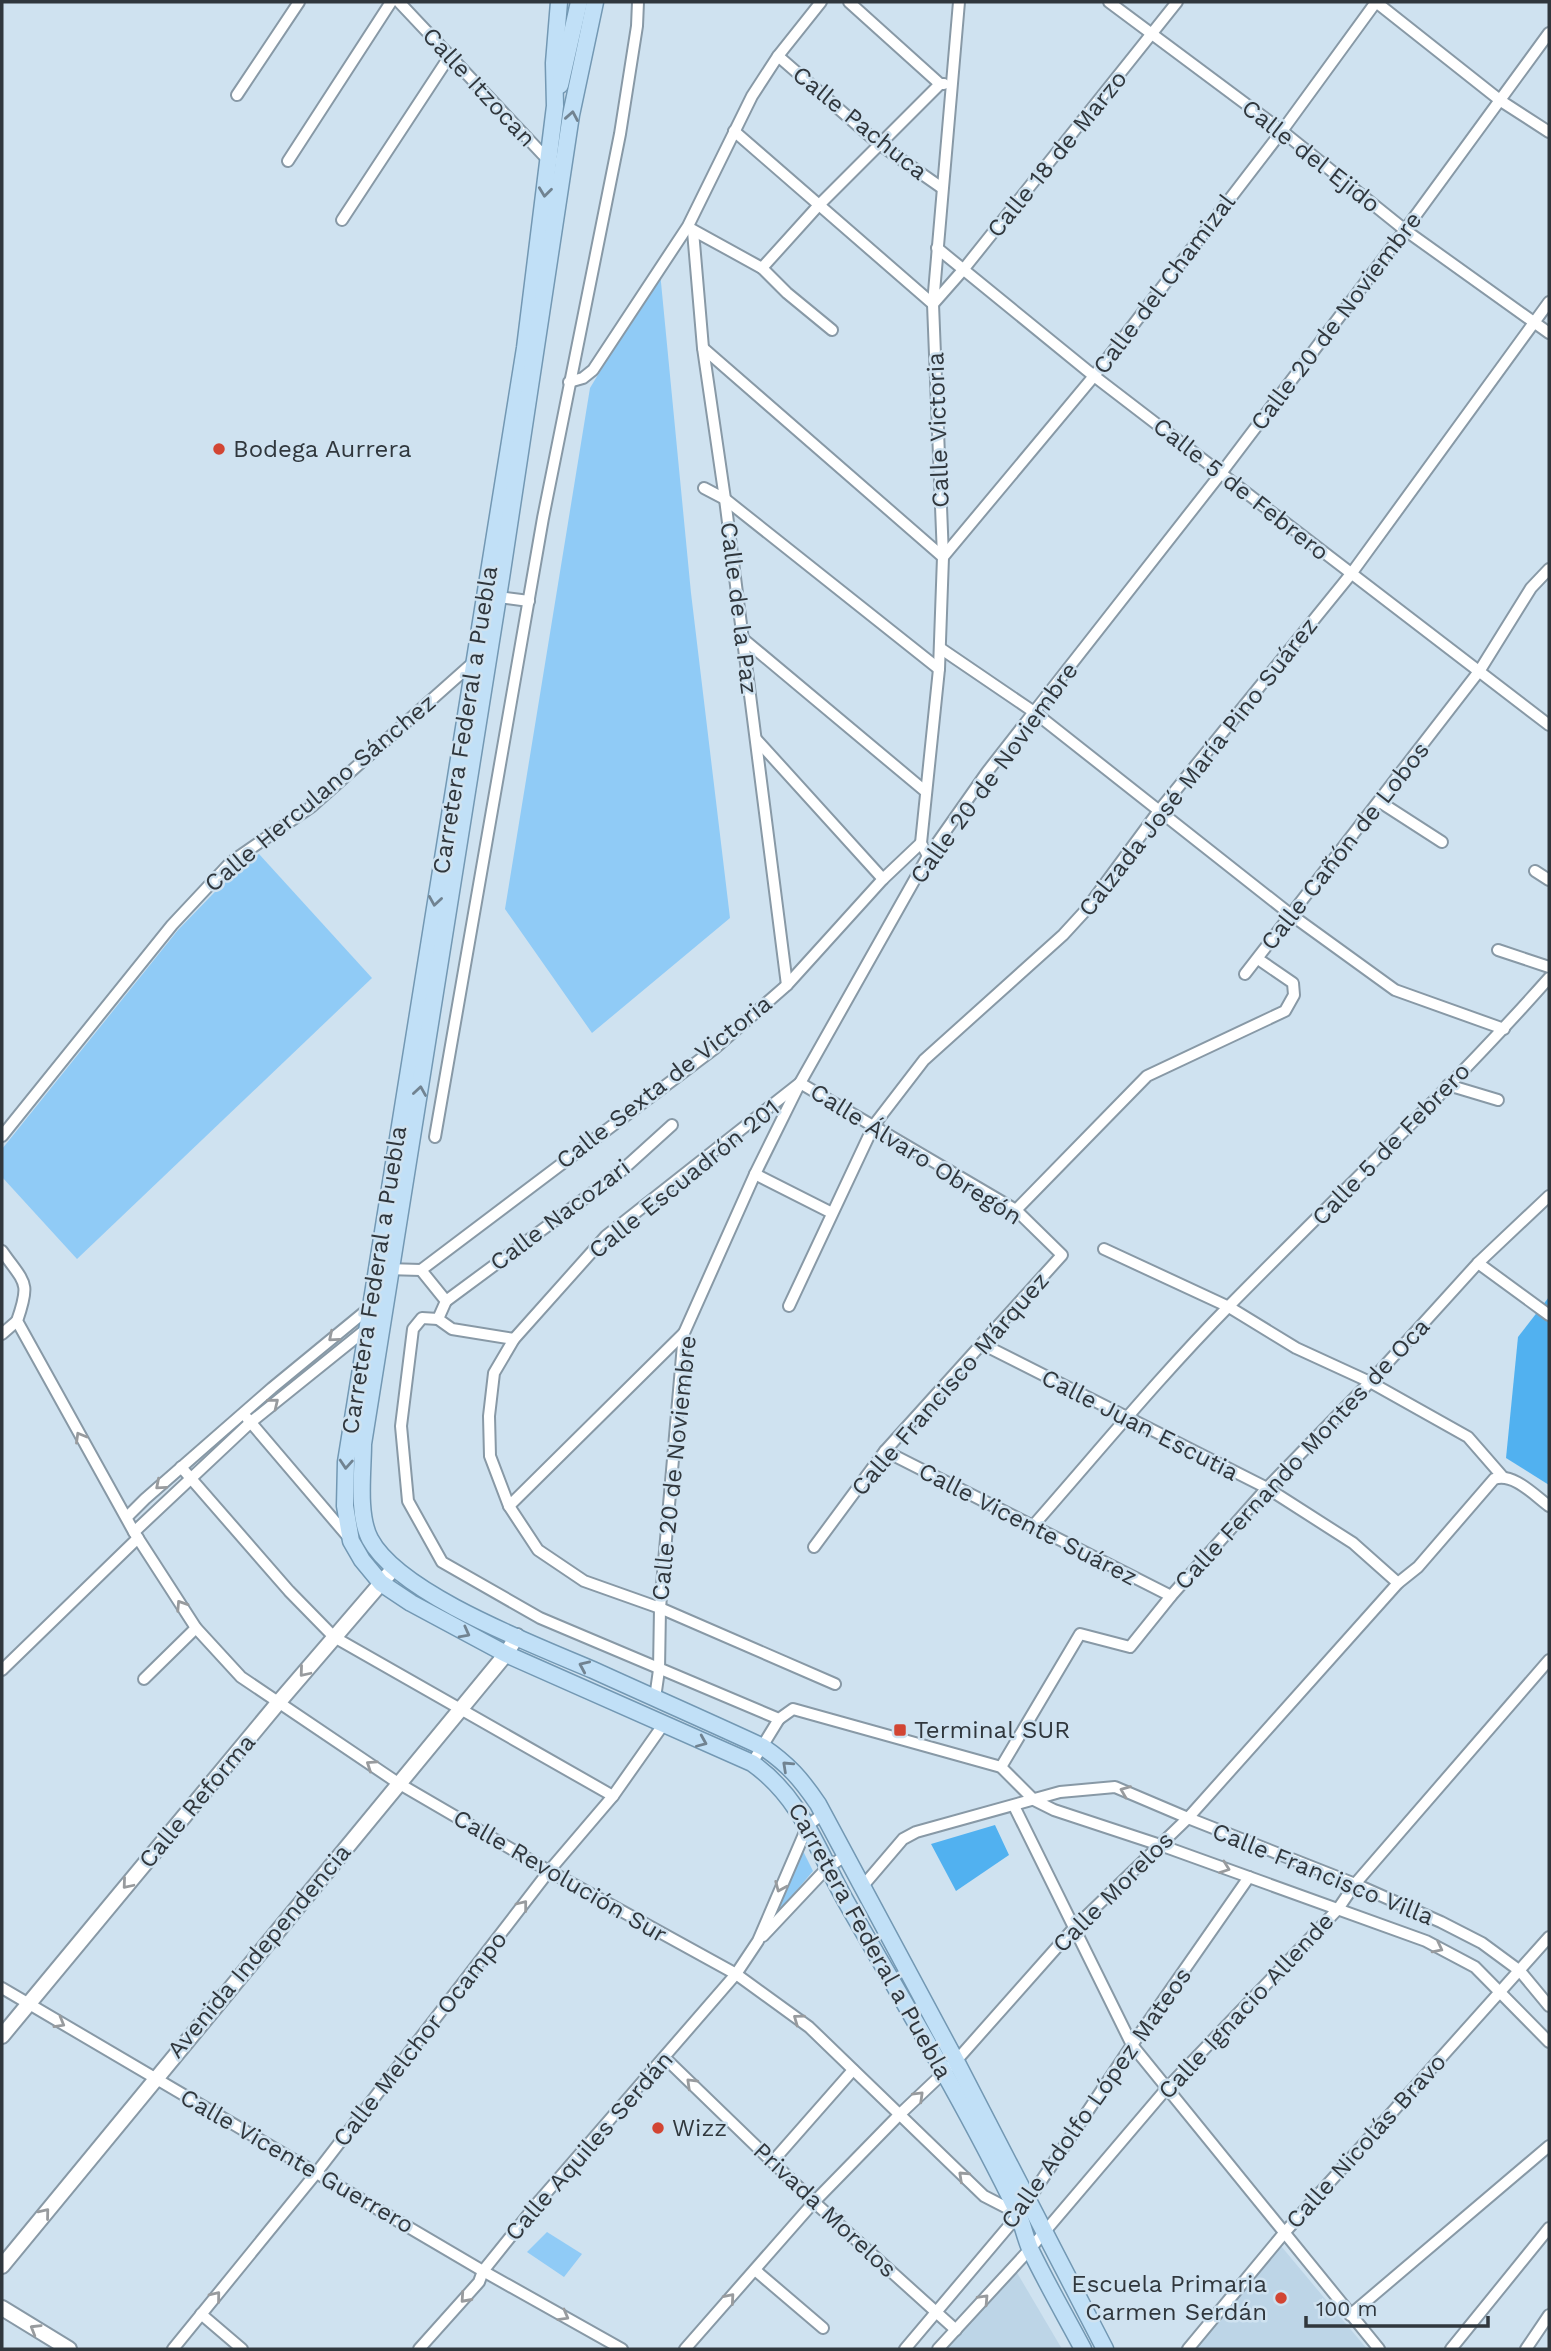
<svg xmlns="http://www.w3.org/2000/svg" width="1551" height="2351" font-family="'Work Sans',sans-serif">
<style>
.built{fill:#bdd5e7}
.green{fill:#90cbf6}
.forest{fill:#51b1f0}
.lines{fill:none;stroke-linecap:round;stroke-linejoin:round}
.street-casing{stroke:#8899a6;stroke-width:14}
.secondary-casing{stroke:#8899a6;stroke-width:18}
.primary-casing{stroke:#7398b3;stroke-width:19}
.street{stroke:#fff;stroke-width:10}
.secondary{stroke:#fff;stroke-width:14}
.primary{stroke:#c1e0f7;stroke-width:16}
.oneway{stroke:#718391}
.oneway2{stroke:#989b9e}
.poi-dot{fill:#d24533;stroke:#cfe2f0;stroke-width:2.5}
.labels{text-anchor:middle;stroke-width:5;stroke-linejoin:round;paint-order:stroke}
.street-label{font-size:24px;fill:#30373d;stroke:#cfe2f0}
.poi-label{font-size:24px;fill:#30373d;stroke:#cfe2f0;text-anchor:start}
</style>
<rect width="100%" height="100%" fill="#cfe2f0"/>
<g class="built">
<polygon points="1281,2246 1367,2349 1195,2349"/>
<polygon points="1016,2271 1062,2349 946,2349"/>
</g>
<g class="green">
<polygon points="660,272 691,593 730,918 592,1033 505,909 590,388"/>
<polygon points="259,854 372,978 77,1259 2,1177 2,1149 178,930 239,867"/>
<polygon points="802,1849 813,1871 771,1921"/>
<polygon points="547,2232 582,2254 564,2277 527,2252"/>
</g>
<g class="forest">
<polygon points="1549,1297 1549,1485 1506,1458 1518,1337"/>
<polygon points="995,1825 1009,1855 956,1891 931,1844"/>
</g>
<g class="lines">
<g class="street-casing">
<g id="street">
<polyline points="399,2 548,160 552,160"/>
<polyline points="849,2 940,84 944,84"/>
<polyline points="1109,2 1282,131 1405,230 1549,333"/>
<polyline points="1376,2 1501,101 1549,132"/>
<polyline points="778,56 879,144 942,188"/>
<polyline points="237,95 299,2"/>
<polyline points="734,131 933,304 963,270 1177,2"/>
<polyline points="288,161 391,2"/>
<polyline points="342,220 449,57"/>
<polyline points="691,229 762,268 818,206 940,84"/>
<polyline points="693,231 703,348 725,499 787,985"/>
<polyline points="937,248 1094,376 1549,725"/>
<polyline points="762,268 787,293 832,330"/>
<polyline points="703,348 943,557 1094,376 1282,131 1376,2"/>
<polyline points="569,382 583,378 593,370 688,226 752,96 778,56 821,2"/>
<polyline points="704,488 725,499 939,669"/>
<polyline points="498,597 529,601"/>
<polyline points="742,638 925,791"/>
<polyline points="940,648 1034,712 1290,914 1395,990 1504,1029"/>
<polyline points="756,739 883,879"/>
<polyline points="1380,802 1442,842"/>
<polyline points="928,856 921,843 939,669 943,557 933,304 959,2"/>
<polyline points="1535,871 1549,880"/>
<polyline points="1498,950 1549,967"/>
<polyline points="1245,974 1480,670 1531,588 1549,569"/>
<polyline points="1448,1085 1498,1100"/>
<polyline points="2,1136 172,925 231,862 311,807 475,661"/>
<polyline points="435,1137 543,518 620,134 637,26 638,2"/>
<polyline points="755,1174 832,1213"/>
<polyline points="1016,1210 1147,1076 1285,1011 1294,995 1293,983 1258,959"/>
<polyline points="1104,1249 1229,1307 1296,1348 1370,1382 1468,1437 1502,1476"/>
<path d="M2,1251c23,33 29,30 15,70l117,211 62,96 45,49 157,106 151,88 187,103 73,53 175,169 35,18"/>
<polyline points="1478,1263 1549,1315"/>
<polyline points="386,1269 421,1270 714,1049 787,985 883,879 921,843"/>
<polyline points="421,1270 446,1301 438,1319 452,1329 514,1339"/>
<polyline points="446,1301 619,1173 672,1125"/>
<polyline points="789,1306 874,1125 924,1060 1063,935 1085,911 1158,812 1351,574 1549,302"/>
<polyline points="438,1319 422,1318 413,1329 401,1426 408,1501 442,1562 540,1618 779,1719 793,1709 1001,1767 1034,1800 1054,1810 1160,1845 1426,1941 1475,1967 1549,2042"/>
<polyline points="2,1334 17,1321"/>
<polyline points="982,1344 1267,1488 1353,1543 1398,1583"/>
<polyline points="247,1418 350,1539"/>
<polyline points="885,1451 1171,1596"/>
<polyline points="181,1467 289,1591 334,1637 613,1796"/>
<polyline points="509,1506 684,1333"/>
<polyline points="127,1517 145,1499 272,1388 373,1305"/>
<path d="M1032,1527c66,-75 129,-152 198,-222 107,-109 218,-213 319,-327"/>
<polyline points="134,1532 251,1422 369,1327"/>
<polyline points="814,1547 885,1451 1062,1255 1016,1210 800,1083 606,1236 514,1339 494,1373 489,1416 490,1456 509,1506 538,1550 584,1581 660,1608 835,1684"/>
<polyline points="2,1670 138,1538"/>
<polyline points="144,1679 196,1628"/>
<polyline points="655,1698 659,1670 660,1608 684,1333 755,1174 800,1083 928,856 987,772 1222,472 1405,230 1549,33"/>
<polyline points="752,1763 779,1719"/>
<polyline points="1001,1767 1080,1634 1130,1647 1171,1596 1267,1488 1370,1382 1478,1263 1549,1196"/>
<polyline points="1014,1806 1132,2045 1379,2349"/>
<polyline points="862,1887 903,1839 916,1832 1060,1792 1115,1787 1188,1818 1355,1884 1441,1922 1482,1943 1520,1971 1549,2006"/>
<polyline points="763,1936 827,1868 845,1856"/>
<polyline points="2,1988 483,2271 622,2349"/>
<polyline points="665,2058 814,2202 956,2330"/>
<polyline points="773,2161 853,2070"/>
<polyline points="755,2270 823,2328"/>
<polyline points="201,2314 242,2349"/>
<polyline points="1350,2315 1549,2146"/>
<polyline points="173,2349 317,2172 549,1871 613,1796 663,1725"/>
<polyline points="419,2349 479,2282 483,2271 540,2200 736,1974 758,1941 808,1825 823,1814"/>
<path d="M685,2349l129,-147 85,-87 57,-54 118,-133 114,-110 210,-235 20,-16 76,-88c19,-7 40,16 55,27"/>
<polyline points="905,2349 1019,2214 1132,2045 1249,1877"/>
<polyline points="938,2349 1030,2249 1167,2088 1338,1909 1355,1884 1549,1660"/>
<polyline points="1188,2349 1285,2232 1549,1937"/>
<polyline points="1451,2349 1549,2228"/>
<polyline points="1526,2349 1549,2315"/>
</g>
</g>
<g class="secondary-casing">
<g id="secondary">
<polyline points="2,2036 278,1703 394,1568"/>
<polyline points="2,2266 506,1654 517,1636"/>
<polyline points="2,2308 69,2349"/>
</g>
</g>
<g class="primary-casing">
<g id="primary">
<path d="M559,2l-5,61 1,43 -30,242 -179,1114 -1,44 6,35 11,19 19,23 30,20 95,51 246,109c51,36 66,90 96,142 58,101 118,201 169,306 6,13 8,27 14,40 16,33 35,66 52,98"/>
<path d="M595,2l-24,113 -70,463 -138,866c0,27 -6,70 7,95 29,55 165,106 223,131 57,26 114,51 170,77 25,17 38,32 55,57l138,257 149,288"/>
<polyline points="560,85 579,2"/>
</g>
</g>
<use href="#street" class="street"/>
<use href="#secondary" class="secondary"/>
<use href="#primary" class="primary"/>
</g>
<defs><path id="oneway-chevron" d="M-2-3.5L2.5 0L-2 3.5" fill="none" stroke-width="1.6" stroke-linecap="round" stroke-linejoin="round" transform="scale(1.75)"/></defs>
<g class="oneway">
<use href="#oneway-chevron" transform="translate(572 116) rotate(-80)"/>
<use href="#oneway-chevron" transform="translate(545 192) rotate(97)"/>
<use href="#oneway-chevron" transform="translate(435 901) rotate(99)"/>
<use href="#oneway-chevron" transform="translate(420 1091) rotate(-81)"/>
<use href="#oneway-chevron" transform="translate(346 1464) rotate(94)"/>
<use href="#oneway-chevron" transform="translate(465 1633) rotate(28)"/>
<use href="#oneway-chevron" transform="translate(584 1666) rotate(-156)"/>
<use href="#oneway-chevron" transform="translate(702 1742) rotate(23)"/>
<use href="#oneway-chevron" transform="translate(787 1766) rotate(-137)"/>
</g>
<g class="oneway2">
<use href="#oneway-chevron" transform="translate(333 1337) rotate(140)"/>
<use href="#oneway-chevron" transform="translate(274 1403) rotate(-39)"/>
<use href="#oneway-chevron" transform="translate(80 1437) rotate(-120)"/>
<use href="#oneway-chevron" transform="translate(160 1485) rotate(139)"/>
<use href="#oneway-chevron" transform="translate(181 1605) rotate(-123)"/>
<use href="#oneway-chevron" transform="translate(304 1672) rotate(130)"/>
<use href="#oneway-chevron" transform="translate(371 1765) rotate(-146)"/>
<use href="#oneway-chevron" transform="translate(1125 1791) rotate(-158)"/>
<use href="#oneway-chevron" transform="translate(1225 1868) rotate(20)"/>
<use href="#oneway-chevron" transform="translate(127 1884) rotate(130)"/>
<use href="#oneway-chevron" transform="translate(780 1887) rotate(113)"/>
<use href="#oneway-chevron" transform="translate(523 1905) rotate(-52)"/>
<use href="#oneway-chevron" transform="translate(1438 1948) rotate(27)"/>
<use href="#oneway-chevron" transform="translate(798 2019) rotate(-144)"/>
<use href="#oneway-chevron" transform="translate(60 2023) rotate(30)"/>
<use href="#oneway-chevron" transform="translate(691 2083) rotate(-136)"/>
<use href="#oneway-chevron" transform="translate(919 2096) rotate(-44)"/>
<use href="#oneway-chevron" transform="translate(963 2176) rotate(-137)"/>
<use href="#oneway-chevron" transform="translate(45 2213) rotate(-51)"/>
<use href="#oneway-chevron" transform="translate(216 2296) rotate(-51)"/>
<use href="#oneway-chevron" transform="translate(465 2298) rotate(132)"/>
<use href="#oneway-chevron" transform="translate(730 2298) rotate(-49)"/>
<use href="#oneway-chevron" transform="translate(984 2299) rotate(-47)"/>
<use href="#oneway-chevron" transform="translate(564 2316) rotate(29)"/>
<use href="#oneway-chevron" transform="translate(35 2329) rotate(-149)"/>
</g>
<g class="poi-dot">
<circle cx="219" cy="449" r="7"/>
<rect x="893" y="1723" width="14" height="14" rx="3.5"/>
<circle cx="658" cy="2128" r="7"/>
<circle cx="1281" cy="2298" r="7"/>
</g>
<g class="labels">
<g class="street-label">
<text transform="translate(479 87) rotate(47)" y="8">Calle Itzocan</text>
<text transform="translate(860 123) rotate(39)" y="8">Calle Pachuca</text>
<text transform="translate(1057 154) rotate(-51)" y="8">Calle 18 de Marzo</text>
<text transform="translate(1311 156) rotate(38)" y="8">Calle del Ejido</text>
<text transform="translate(1164 284) rotate(-53)" y="8">Calle del Chamizal</text>
<text transform="translate(1336 321) rotate(-53)" y="8">Calle 20 de Noviembre</text>
<text transform="translate(938 430) rotate(-92)" y="8">Calle Victoria</text>
<text transform="translate(1241 489) rotate(38)" y="8">Calle 5 de Febrero</text>
<text transform="translate(739 608) rotate(83)" y="8">Calle de la Paz</text>
<text transform="translate(465 720) rotate(-81)" y="8">Carretera Federal a Puebla</text>
<text transform="translate(1198 767) rotate(-52)" y="8">Calzada José María Pino Suárez</text>
<text transform="translate(994 773) rotate(-54)" y="8">Calle 20 de Noviembre</text>
<text transform="translate(320 793) rotate(-40)" y="8">Calle Herculano Sánchez</text>
<text transform="translate(1345 846) rotate(-52)" y="8">Calle Cañón de Lobos</text>
<text transform="translate(664 1082) rotate(-38)" y="8">Calle Sexta de Victoria</text>
<text transform="translate(1391 1144) rotate(-46)" y="8">Calle 5 de Febrero</text>
<text transform="translate(916 1154) rotate(32)" y="8">Calle Álvaro Obregón</text>
<text transform="translate(684 1179) rotate(-39)" y="8">Calle Escuadrón 201</text>
<text transform="translate(560 1215) rotate(-37)" y="8">Calle Nacozari</text>
<text transform="translate(374 1280) rotate(-81)" y="8">Carretera Federal a Puebla</text>
<text transform="translate(950 1384) rotate(-49)" y="8">Calle Francisco Márquez</text>
<text transform="translate(1140 1425) rotate(27)" y="8">Calle Juan Escutia</text>
<text transform="translate(1302 1454) rotate(-47)" y="8">Calle Fernando Montes de Oca</text>
<text transform="translate(674 1468) rotate(-84)" y="8">Calle 20 de Noviembre</text>
<text transform="translate(1028 1524) rotate(27)" y="8">Calle Vicente Suárez</text>
<text transform="translate(197 1801) rotate(-50)" y="8">Calle Reforma</text>
<text transform="translate(1323 1874) rotate(22)" y="8">Calle Francisco Villa</text>
<text transform="translate(560 1876) rotate(30)" y="8">Calle Revolución Sur</text>
<text transform="translate(1113 1892) rotate(-45)" y="8">Calle Morelos</text>
<text transform="translate(870 1941) rotate(61)" y="8">Carretera Federal a Puebla</text>
<text transform="translate(259 1951) rotate(-50)" y="8">Avenida Independencia</text>
<text transform="translate(1246 2006) rotate(-47)" y="8">Calle Ignacio Allende</text>
<text transform="translate(420 2039) rotate(-52)" y="8">Calle Melchor Ocampo</text>
<text transform="translate(1096 2098) rotate(-55)" y="8">Calle Adolfo López Mateos</text>
<text transform="translate(1366 2141) rotate(-48)" y="8">Calle Nicolás Bravo</text>
<text transform="translate(589 2146) rotate(-49)" y="8">Calle Aquiles Serdán</text>
<text transform="translate(297 2161) rotate(30)" y="8">Calle Vicente Guerrero</text>
<text transform="translate(825 2210) rotate(43)" y="8">Privada Morelos</text>
</g>
<g class="poi-label">
<text x="233" y="457">Bodega Aurrera</text>
<text x="914" y="1738">Terminal SUR</text>
<text x="672" y="2136">Wizz</text>
<text x="1267" y="2292" text-anchor="end">Escuela Primaria<tspan x="1267" dy="28">Carmen Serdán</tspan></text>
</g>
</g>
<rect width="1551" height="2351" fill="none" stroke="#30373d" stroke-width="7"/>
<path d="M1306 2316v10h182v-10" fill="none" stroke="#30373d" stroke-width="3.5"/>
<text x="1316" y="2316" font-size="21" fill="#30373d" stroke="#cfe2f0" stroke-width="5" paint-order="stroke">100 m</text>
</svg>
